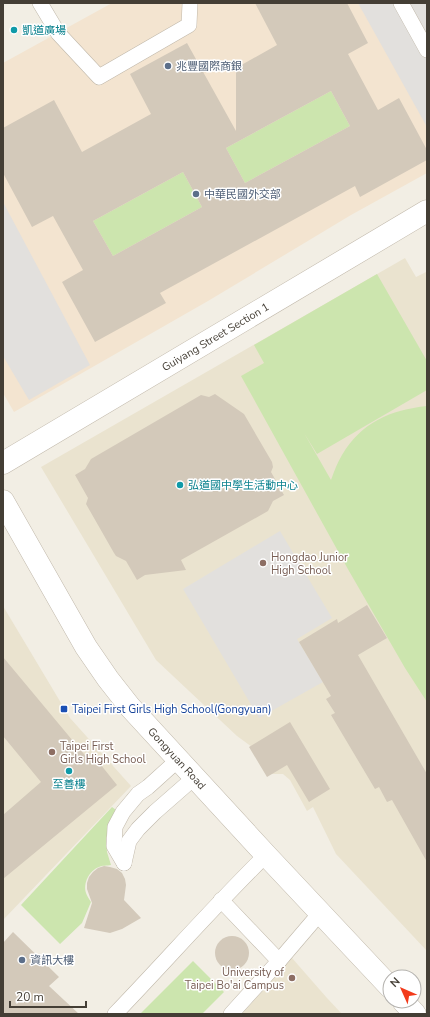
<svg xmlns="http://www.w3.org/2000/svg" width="430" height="1017" font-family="'Nunito Sans','Noto Sans TC',sans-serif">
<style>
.commercial{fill:#f3e4d0}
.education{fill:#eae3cf}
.green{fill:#cce5ae}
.parking{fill:#e2e0dd}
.building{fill:#d3c9ba;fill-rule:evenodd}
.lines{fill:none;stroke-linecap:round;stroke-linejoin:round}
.service-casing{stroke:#c0b8aa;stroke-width:16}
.minor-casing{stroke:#c0b8aa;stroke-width:23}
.tertiary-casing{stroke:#c0b8aa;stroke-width:23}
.service{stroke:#fff;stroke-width:15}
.minor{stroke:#fff;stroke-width:22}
.tertiary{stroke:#fff;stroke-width:22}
.culture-dot{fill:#0f9aa8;stroke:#fff;stroke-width:1.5}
.service-dot{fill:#5c6f8a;stroke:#fff;stroke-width:1.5}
.education-dot{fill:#8d6e63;stroke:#fff;stroke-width:1.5}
.transit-dot{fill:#1a4fb4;stroke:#fff;stroke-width:1.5}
.labels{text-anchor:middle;stroke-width:3;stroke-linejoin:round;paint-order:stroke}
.culture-label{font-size:11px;fill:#0d838f;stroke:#fff;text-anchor:start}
.service-label{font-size:11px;fill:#4e5e75;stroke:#fff;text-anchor:start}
.street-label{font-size:11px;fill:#443e35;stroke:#fff}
.education-label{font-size:11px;fill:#785e54;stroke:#fff;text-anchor:start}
.transit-label{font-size:11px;fill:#164399;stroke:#fff;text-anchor:start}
</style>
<rect width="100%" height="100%" fill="#f2eee4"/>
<polygon class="commercial" points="112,3 427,3 427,173 351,215 208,301 14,412 3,393 3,63"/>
<g class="education">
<polygon points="405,258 416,277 426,272 427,274 427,951 336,854 313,807 307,811 290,780 283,774 271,774 252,747 237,736 156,660 41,467"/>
<polygon points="3,606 70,718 131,786 3,920"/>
<polygon points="292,958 327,998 342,1014 242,1014"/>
</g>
<g class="green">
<polygon points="331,91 350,126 245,183 226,148"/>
<polygon points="183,172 202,207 113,256 93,221"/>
<path d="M377,274l50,87v29l-110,64 -13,-21 27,47c3,-8 6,-17 11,-25 20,-33 48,-45 85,-49v296l-22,-34 -56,-97 -108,-195 23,-13 -10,-18z"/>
<path d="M112,807l4,3 -10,28 1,14 4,13c-4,1 -9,0 -12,2 -10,4 -16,16 -13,26 1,3 3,6 5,9l-9,21 -22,21 -39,-39z"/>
<polygon points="193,961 224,992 202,1014 140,1014"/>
</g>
<g class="parking">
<polygon points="358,3 427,3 427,127"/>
<polygon points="3,202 90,365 29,400 3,356"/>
<polygon points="280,531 332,618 297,639 323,682 259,718 183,589"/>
</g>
<g class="building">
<path d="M255,3h92l21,40 -20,11 30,56 21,-12 28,52v10l-67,37 -5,-11 -195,107 6,10 -71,39 -33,-60 21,-12 -30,-54 -21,11 -29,-54v-45l51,-28 28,52 69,-38 -21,-40 57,-31 49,88v-63l41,-23zM331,91l19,35 -105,57 -19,-35zM183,172l19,35 -89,49 -20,-35z"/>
<polygon points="215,394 244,414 272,462 273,467 271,472 284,495 273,501 268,511 181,560 186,570 145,575 137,580 126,561 116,556 114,553 86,504 88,498 75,475 85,469 91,459 201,395 209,397"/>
<polygon points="367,605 387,638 358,655 427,774 427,862 392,800 387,802 379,787 375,789 331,715 335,713 326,699 331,696 299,642 337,619 338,623"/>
<polygon points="3,657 88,759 93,755 117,785 3,879 3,815 41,782 3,736"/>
<polygon points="290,722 330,789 309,802 287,765 267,777 249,747"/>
<polygon points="104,866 110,867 117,869 122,873 125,879 126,885 124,900 141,918 122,929 110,933 84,928 92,903 87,889 87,883 89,877 93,872 98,868"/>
<polygon points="13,932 59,977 49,986 79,1014 3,1014 3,943"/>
<circle cx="232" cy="953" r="17"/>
</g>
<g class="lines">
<g class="service-casing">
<g id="service">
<polyline points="40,3 58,33 99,77 189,25 190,3"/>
<polyline points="401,3 427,50"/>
<polyline points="124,863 114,846 115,827 123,812 138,794 148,787 179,759"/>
<polyline points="124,863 129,841 138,829 155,812 195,777"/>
<polyline points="221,900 279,961 231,1014"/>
<polyline points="279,961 320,913"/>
<path d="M115,1014c51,-53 99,-108 151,-159"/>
</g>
</g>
<g class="minor-casing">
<g id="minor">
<path id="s1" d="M3,463l424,-252"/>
</g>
</g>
<g class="tertiary-casing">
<g id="tertiary">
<path id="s2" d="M3,501l83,146 22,32 22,28 136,148 124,132"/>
<polyline points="403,1001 415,1014"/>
</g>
</g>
<use href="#service" class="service"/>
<use href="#minor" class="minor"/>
<use href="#tertiary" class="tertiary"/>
</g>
<g class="culture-dot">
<circle cx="14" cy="30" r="4"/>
<circle cx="180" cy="485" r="4"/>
<circle cx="69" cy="771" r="4"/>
</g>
<g class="service-dot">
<circle cx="168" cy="66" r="4"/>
<circle cx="196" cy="194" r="4"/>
<circle cx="22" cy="960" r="4"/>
</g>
<g class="education-dot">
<circle cx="263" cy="563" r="4"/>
<circle cx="52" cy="752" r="4"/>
<circle cx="292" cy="978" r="4"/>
</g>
<rect class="transit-dot" x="60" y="705" width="8" height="8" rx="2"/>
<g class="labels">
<g class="culture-label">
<text x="22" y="34">凱道廣場</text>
<text x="188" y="489">弘道國中學生活動中心</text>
<text x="69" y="788" text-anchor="middle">至善樓</text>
</g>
<g class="service-label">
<text x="176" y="70">兆豐國際商銀</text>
<text x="204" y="198">中華民國外交部</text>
<text x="30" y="964">資訊大樓</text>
</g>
<g class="street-label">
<text dy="4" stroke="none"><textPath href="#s1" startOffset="247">Guiyang Street Section 1</textPath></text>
<text dy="4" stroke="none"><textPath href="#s2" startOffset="312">Gongyuan Road</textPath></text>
</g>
<g class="education-label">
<text x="271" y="561">Hongdao Junior<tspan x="271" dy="13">High School</tspan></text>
<text x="60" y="750">Taipei First<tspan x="60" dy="13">Girls High School</tspan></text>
<text x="284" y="976" text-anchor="end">University of<tspan x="284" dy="13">Taipei Bo'ai Campus</tspan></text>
</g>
<g class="transit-label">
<text x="72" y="713">Taipei First Girls High School(Gongyuan)</text>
</g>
</g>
<rect width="430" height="1017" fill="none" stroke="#443e35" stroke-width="8"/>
<g transform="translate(402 989) rotate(315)"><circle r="19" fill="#ffffff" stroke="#b4b2ae"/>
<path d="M0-3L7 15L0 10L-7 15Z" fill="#f23b1b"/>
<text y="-6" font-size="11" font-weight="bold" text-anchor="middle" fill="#443e35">N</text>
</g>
<path d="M10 1001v6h76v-6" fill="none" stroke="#443e35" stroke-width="2"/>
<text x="16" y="1001" font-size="12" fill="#443e35" stroke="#ffffff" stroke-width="3" paint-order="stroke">20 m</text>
</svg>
